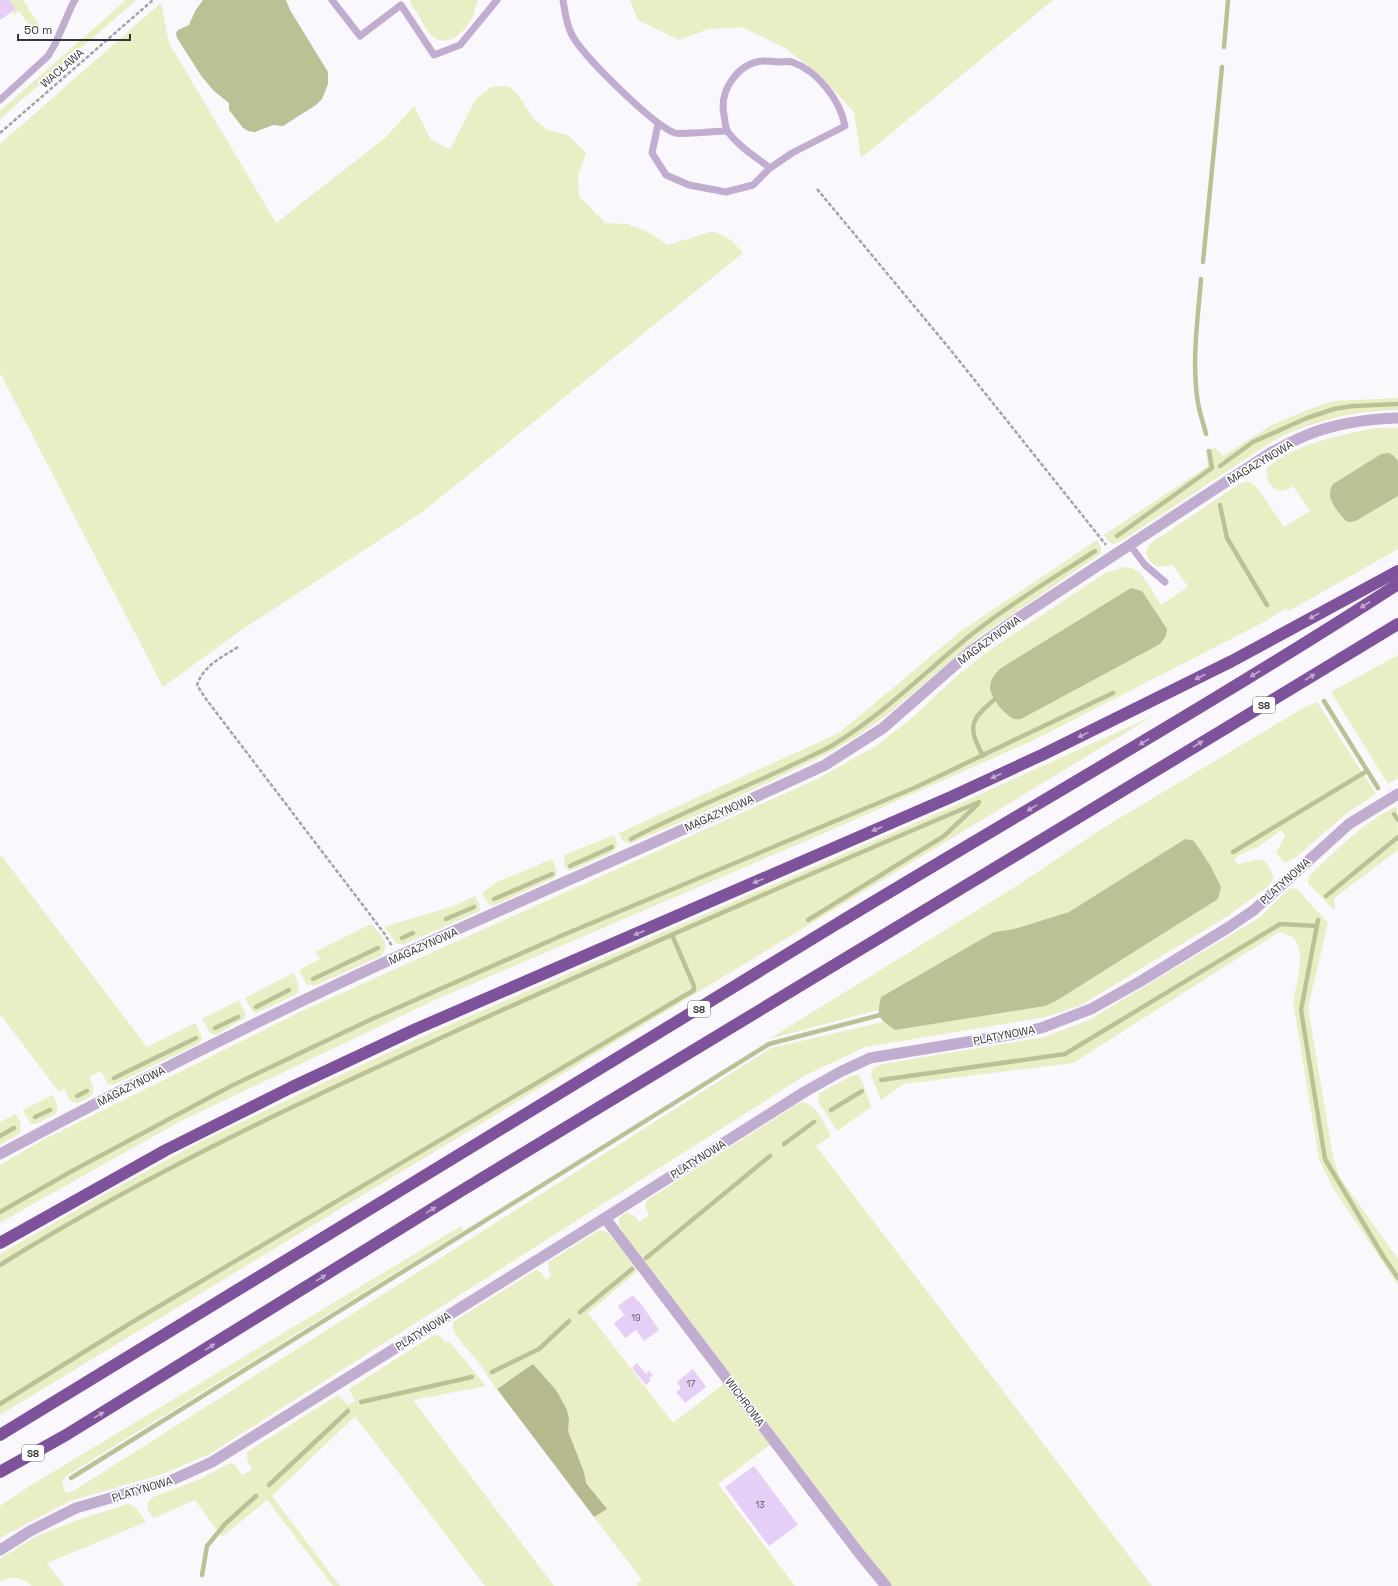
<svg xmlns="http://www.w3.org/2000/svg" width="1398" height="1586" font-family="'Space Grotesk',sans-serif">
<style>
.green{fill:#eaeec5;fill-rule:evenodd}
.forest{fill:#b5b98d}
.water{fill:#bcc195}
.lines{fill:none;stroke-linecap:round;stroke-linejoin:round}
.stream{stroke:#bcc195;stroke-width:4.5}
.building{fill:#e6cff7}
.path{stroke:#a5a2a8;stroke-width:2.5;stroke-dasharray:4 2;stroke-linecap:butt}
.service{stroke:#c0add0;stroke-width:7}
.minor{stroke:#c0add0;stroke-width:11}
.tertiary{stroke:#c0add0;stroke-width:11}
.motorway{stroke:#7e539c;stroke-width:12}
.oneway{fill:#bea9ce}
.labels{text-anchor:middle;stroke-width:3.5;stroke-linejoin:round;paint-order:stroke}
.number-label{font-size:9px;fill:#635b68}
.shield{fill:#fff;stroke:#737174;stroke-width:1}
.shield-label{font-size:10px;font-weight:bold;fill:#373439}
.street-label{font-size:11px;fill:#373439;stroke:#fff}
</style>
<rect width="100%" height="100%" fill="#faf7fd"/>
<g class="green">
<polygon points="10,0 23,0 39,25 39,31 34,32 32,30 19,11 13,15 12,13 16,9"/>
<polygon points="126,0 136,0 0,119 0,111"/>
<path d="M410,0h68c-3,6 -3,15 -7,20 -15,24 -36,31 -49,1 -3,-8 -11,-13 -12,-21z"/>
<polygon points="630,0 1053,0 861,158 854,112 821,76 785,48 742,27 708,29 679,40 638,20"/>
<polygon points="161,3 169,43 276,223 385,138 414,106 431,140 450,149 476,99 491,87 509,86 519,96 534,120 548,130 568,135 586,153 578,176 579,196 605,223 628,224 648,232 668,245 713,231 731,240 743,253 421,513 240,631 163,687 0,373 0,144"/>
<path d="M1398,398v12c-46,1 -80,10 -122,29l-153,101 -10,4 -5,-3 -4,-6 104,-69 -2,-16 9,-2 8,8 49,-31 35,-15 27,-9z"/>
<path d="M1376,428h22v33l-3,-5 -14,-2 -48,30c-10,15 6,30 17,38l7,-1 41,-25v53l-109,62 -3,-3 -22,14 -230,118 -214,95 -385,165 -254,121 -157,88 -24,14v-58l41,-24 261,-130 517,-233 57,-32 37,-29 45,-42 29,-23 118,-79c7,-2 15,-5 21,-6 17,0 27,27 35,38l27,-18 -15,-22 -16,2c-10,-7 -15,-14 -6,-24l88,-59 8,-3 6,3 5,5 26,38 26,-16 -17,-25c-3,2 -8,5 -12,5 -10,0 -16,-14 -14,-23 26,-23 75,-34 109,-40zM1131,588l11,3 25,38z"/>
<polygon points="1097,540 1101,547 1101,552 1099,555 980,636 887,715 856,737 827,754 729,801 630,844 622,840 619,833 839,733 961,631"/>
<polygon points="1398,655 1398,778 1388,784 1331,692"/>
<path d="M1317,702l59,92 -29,19 -52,45 -6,3 -5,1 -8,-9 9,-17 -4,-6 -23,17 -19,8 -5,4 3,5c22,-2 25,-14 37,13l-5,9 -43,31 -145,88 -35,12 -181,30 -61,29 -596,379 -48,20 -90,26 -70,37v-32l33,-22 428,-258 2,5 -397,245 -4,6 4,11 9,-3 696,-442 112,-26 12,8 161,-29 149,-94 13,-8 -33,-60 -116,73 -55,17 -20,3 -113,65 -3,13 -109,29 249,-154 85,-57 202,-121z"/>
<polygon points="1155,715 0,1415 0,1254 106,1193 198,1143 312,1088 426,1035 963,802"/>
<path d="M1397,806l1,44 -64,48 1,13 -27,-28 1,-7c27,-25 54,-54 88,-70z"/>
<path d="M614,835c3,8 5,10 -1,17l-40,18h-5l-3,-2 -1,-13z"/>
<path d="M0,854l147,193 48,-24 6,12 1,4 -4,5 -85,41 -5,-1 -7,-13 -12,6c8,18 5,18 -11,26l-8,-2 -5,-12 -6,3 -59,-78z"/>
<path d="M552,859l5,13 -1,5 -63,29c-7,-2 -8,-7 -11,-13l15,-11z"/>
<path d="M1290,888l7,1 31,34 -20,85 25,149 6,19 59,83v26l-65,-97 -14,-29 -26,-158c3,-15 12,-46 3,-60 -3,-6 -11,-7 -17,-9l-206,131 -169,21 -23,16 -10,-25 2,-7 10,-4 161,-27 45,-17 170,-102z"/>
<polygon points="475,896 479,904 480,910 478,912 405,944 397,944 384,927 453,906"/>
<path d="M371,924c9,10 21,19 10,32l-65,29h-9l-8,-15 21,-11 -5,-7z"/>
<polygon points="293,973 299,985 298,991 295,995 256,1013 253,1012 245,998"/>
<polygon points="239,1000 245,1012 245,1018 216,1035 210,1033 202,1019"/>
<polygon points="853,1075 858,1075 861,1078 871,1107 837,1131 819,1103 818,1098 819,1093"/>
<polygon points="53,1095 58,1107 56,1114 35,1124 32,1124 29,1121 23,1110"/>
<path d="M801,1102c15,0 23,22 30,34l-15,10 336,440h-261l-266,-351 -6,-9v-8l8,-6 8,4 4,6 10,-7c-3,-6 -5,-9 -2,-15z"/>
<polygon points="16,1114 21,1124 20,1133 0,1145 0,1122"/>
<path d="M599,1230c8,1 10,3 15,10l1,-2 25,31 -52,44 85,110 52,-40 46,61 -53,40 77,102h-157l-2,-2 6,-4 -48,-63 13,-8 -21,-26 -2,-11 -16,-41 1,-11 -13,-30 -23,-26 -37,25 -17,-26 -22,-26 -4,-8v-7l83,-52 5,2 5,8 5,-3 -3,-11v-4z"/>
<polygon points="435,1334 441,1337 445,1343 449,1341 486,1386 413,1400 554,1586 485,1586 355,1416 272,1496 340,1586 333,1586 267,1500 222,1537 195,1500 154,1518 148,1511 147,1503 153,1497 200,1479 230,1463 235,1465 242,1475 252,1470 247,1459 247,1452 338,1395 348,1405 355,1401 349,1389"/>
<path d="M127,1504c10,1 13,10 19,18l-99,41 17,23h-32l-6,-5 -9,-3h-7l-10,4v-23l35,-22 37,-15z"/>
</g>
<polygon class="forest" points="533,1364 556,1390 567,1410 569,1420 568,1431 584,1472 586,1483 607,1509 594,1517 497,1389"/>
<g class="water">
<polygon points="203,0 286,0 290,10 328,72 328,84 322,99 316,105 283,126 273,125 255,132 248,131 243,128 229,110 229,103 214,91 202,77 177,38 176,33 178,30 189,25 195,11"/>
<path d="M1389,453l5,3 4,5v35l-42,25 -6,1 -4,-1c-9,-10 -22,-24 -13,-37l48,-30z"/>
<path d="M1131,588l11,3 25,38 -1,7 -6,8 -139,75c-2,0 -4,1 -6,0 -9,-2 -25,-22 -25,-31 0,-9 5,-14 11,-20z"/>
<path d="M1185,839l9,2 16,24 11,22 -3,12 -162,102 -11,5 -150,24c-16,-11 -19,-13 -14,-33l113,-65 20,-3 55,-17z"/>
</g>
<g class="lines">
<g class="stream">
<polyline points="1224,47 1228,0"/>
<polyline points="1203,262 1222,67"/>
<path d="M1201,279c-3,39 -9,78 -4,117 1,13 6,26 9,38"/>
<polyline points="1220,466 1253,442 1307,418 1334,409 1353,406 1398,404"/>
<polyline points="1220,505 1227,538 1267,605"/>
<polyline points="1117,536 1212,468 1209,451"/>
<polyline points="1324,701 1378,788"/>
<path d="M983,756c-15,-29 -14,-35 11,-56"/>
<polyline points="1394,814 1398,820"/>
<path d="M631,839c51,-27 106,-48 159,-73 14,-7 29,-13 43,-21 51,-31 93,-74 139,-111 39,-31 82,-56 123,-83"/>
<polyline points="1233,852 1367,771"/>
<polyline points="570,866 612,847"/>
<polyline points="1326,896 1398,837"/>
<polyline points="494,899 552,874"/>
<polyline points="446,919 474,907"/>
<polyline points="808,920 944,836 978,804"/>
<polyline points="1318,920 1301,1010 1325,1159 1383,1256 1398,1278"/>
<polyline points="402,938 413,933"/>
<polyline points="313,979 378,948"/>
<polyline points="256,1007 289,990"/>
<polyline points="215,1028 238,1017"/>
<polyline points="114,1078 196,1038"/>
<polyline points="881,1080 1065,1054 1280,924 1317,926"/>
<polyline points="77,1096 87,1091"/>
<polyline points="831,1110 862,1091"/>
<polyline points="35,1117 50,1110"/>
<polyline points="0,1136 14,1128"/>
<polyline points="784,1144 814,1122"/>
<polyline points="0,1212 72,1171 231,1086 372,1019 563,935 914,788 1113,693"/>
<polyline points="646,1258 770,1156"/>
<path d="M0,1265c159,-99 330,-177 500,-254 159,-71 319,-141 479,-209"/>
<polyline points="580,1312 632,1269"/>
<polyline points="492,1372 539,1349 569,1321"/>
<polyline points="361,1402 472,1377"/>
<polyline points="0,1404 134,1321 694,990 694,986 672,935"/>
<polyline points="71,1478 769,1044 880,1015"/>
<polyline points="269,1485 348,1411"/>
<polyline points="202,1575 207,1546 225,1524 256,1496"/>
</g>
</g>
<g class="building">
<polygon points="0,0 10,0 16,9 0,20"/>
<polygon points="633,1295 638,1302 639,1301 659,1330 644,1341 636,1330 625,1338 614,1323 624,1315 618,1306"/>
<polygon points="637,1363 646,1374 649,1371 653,1375 649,1378 651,1380 646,1385 632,1368"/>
<polygon points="693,1369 706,1387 685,1403 676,1392 681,1388 677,1382"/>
<polygon points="754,1466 798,1525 769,1546 725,1487"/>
</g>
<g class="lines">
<g class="path">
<polyline points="0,133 153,0"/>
<polyline points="817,189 949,348 1106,545"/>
<path d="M238,647c-16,10 -35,19 -41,38l9,14 178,234 8,13"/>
</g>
<g class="service">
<polyline points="332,0 360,36 401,5 434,55 460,45 497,0"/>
<path d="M563,0c2,12 3,24 9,35 11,21 82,91 103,98 7,2 42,-2 52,-2"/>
<polyline points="0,100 48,56 55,44 73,3 75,0"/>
<path d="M658,124l-6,29 14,22 23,10 37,7 27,-7 17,-17 22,-15 53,-27c-5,-26 -27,-55 -53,-64 -4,-1 -10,0 -15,0 -5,-1 -10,-1 -15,-1 -25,3 -43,30 -38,54 1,5 1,13 4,17 11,15 28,25 42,36"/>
<polyline points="1130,545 1145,565 1165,582"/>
</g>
<g class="minor">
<polyline points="605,1218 859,1553 886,1586"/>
<polyline points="0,1550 30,1531 76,1508 172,1480 212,1462 605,1218 806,1091 840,1072 870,1058 1015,1034 1041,1028 1091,1009 1141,981 1229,927 1254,910 1349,824 1398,794"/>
</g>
<path class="tertiary" d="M0,1154c112,-60 225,-117 340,-171 160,-75 325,-143 485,-218l58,-37 88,-77 41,-29 258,-169c14,-7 28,-15 42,-20 27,-10 57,-14 86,-15"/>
<g class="motorway">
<polyline points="0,1243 166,1150 290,1088 416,1029 951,797 1044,754 1232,661 1398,571"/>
<path d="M0,1435c279,-169 556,-341 835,-510 188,-114 379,-222 563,-341"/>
<polyline points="0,1472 66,1435 461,1191 1398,624"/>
</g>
</g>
<defs><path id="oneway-solid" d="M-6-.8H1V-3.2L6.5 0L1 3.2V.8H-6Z"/></defs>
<g class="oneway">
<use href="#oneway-solid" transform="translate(1365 605) rotate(147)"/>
<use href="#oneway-solid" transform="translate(1314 616) rotate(151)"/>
<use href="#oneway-solid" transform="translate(1255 674) rotate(149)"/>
<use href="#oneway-solid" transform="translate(1200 677) rotate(153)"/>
<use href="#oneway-solid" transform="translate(1310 677) rotate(-31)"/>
<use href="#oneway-solid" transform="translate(1083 735) rotate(154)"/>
<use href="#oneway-solid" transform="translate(1144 742) rotate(149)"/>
<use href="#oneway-solid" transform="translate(1198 744) rotate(-31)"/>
<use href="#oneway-solid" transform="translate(996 776) rotate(155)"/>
<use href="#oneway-solid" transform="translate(1032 808) rotate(149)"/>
<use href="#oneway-solid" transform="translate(877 829) rotate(157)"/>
<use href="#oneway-solid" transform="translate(758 881) rotate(157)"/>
<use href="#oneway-solid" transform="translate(639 933) rotate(157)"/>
<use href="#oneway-solid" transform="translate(431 1210) rotate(-32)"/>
<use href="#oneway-solid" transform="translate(321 1278) rotate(-32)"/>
<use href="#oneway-solid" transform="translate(210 1347) rotate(-32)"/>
<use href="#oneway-solid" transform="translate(99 1415) rotate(-31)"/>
</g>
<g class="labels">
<g class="number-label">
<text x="636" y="1321">19</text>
<text x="691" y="1387">17</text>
<text x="760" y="1508">13</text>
</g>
<g class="shield">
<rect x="1253" y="697" width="22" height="16" rx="3"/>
<rect x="688" y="1001" width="22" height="16" rx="3"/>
<rect x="22" y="1445" width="22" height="16" rx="3"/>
</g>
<g class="shield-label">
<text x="1264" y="709">S8</text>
<text x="699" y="1013">S8</text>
<text x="33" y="1457">S8</text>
</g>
<g class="street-label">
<text transform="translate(62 68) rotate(-41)" y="4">WACŁAWA</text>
<text transform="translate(1260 462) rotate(-31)" y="4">MAGAZYNOWA</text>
<text transform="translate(989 640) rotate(-36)" y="4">MAGAZYNOWA</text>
<text transform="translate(719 813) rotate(-24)" y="4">MAGAZYNOWA</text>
<text transform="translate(1285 881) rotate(-42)" y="4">PLATYNOWA</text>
<text transform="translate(423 946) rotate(-24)" y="4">MAGAZYNOWA</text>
<text transform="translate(1004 1035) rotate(-11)" y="4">PLATYNOWA</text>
<text transform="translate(131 1086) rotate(-27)" y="4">MAGAZYNOWA</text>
<text transform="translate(698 1159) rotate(-32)" y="4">PLATYNOWA</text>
<text transform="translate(423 1331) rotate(-32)" y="4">PLATYNOWA</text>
<text transform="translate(745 1402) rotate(53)" y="4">WICHROWA</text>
<text transform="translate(142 1489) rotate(-17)" y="4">PLATYNOWA</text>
</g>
</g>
<path d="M18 34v6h112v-6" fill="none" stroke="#373439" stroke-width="2"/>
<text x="24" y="34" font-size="12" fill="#373439" stroke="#ffffff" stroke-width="3" paint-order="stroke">50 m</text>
</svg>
